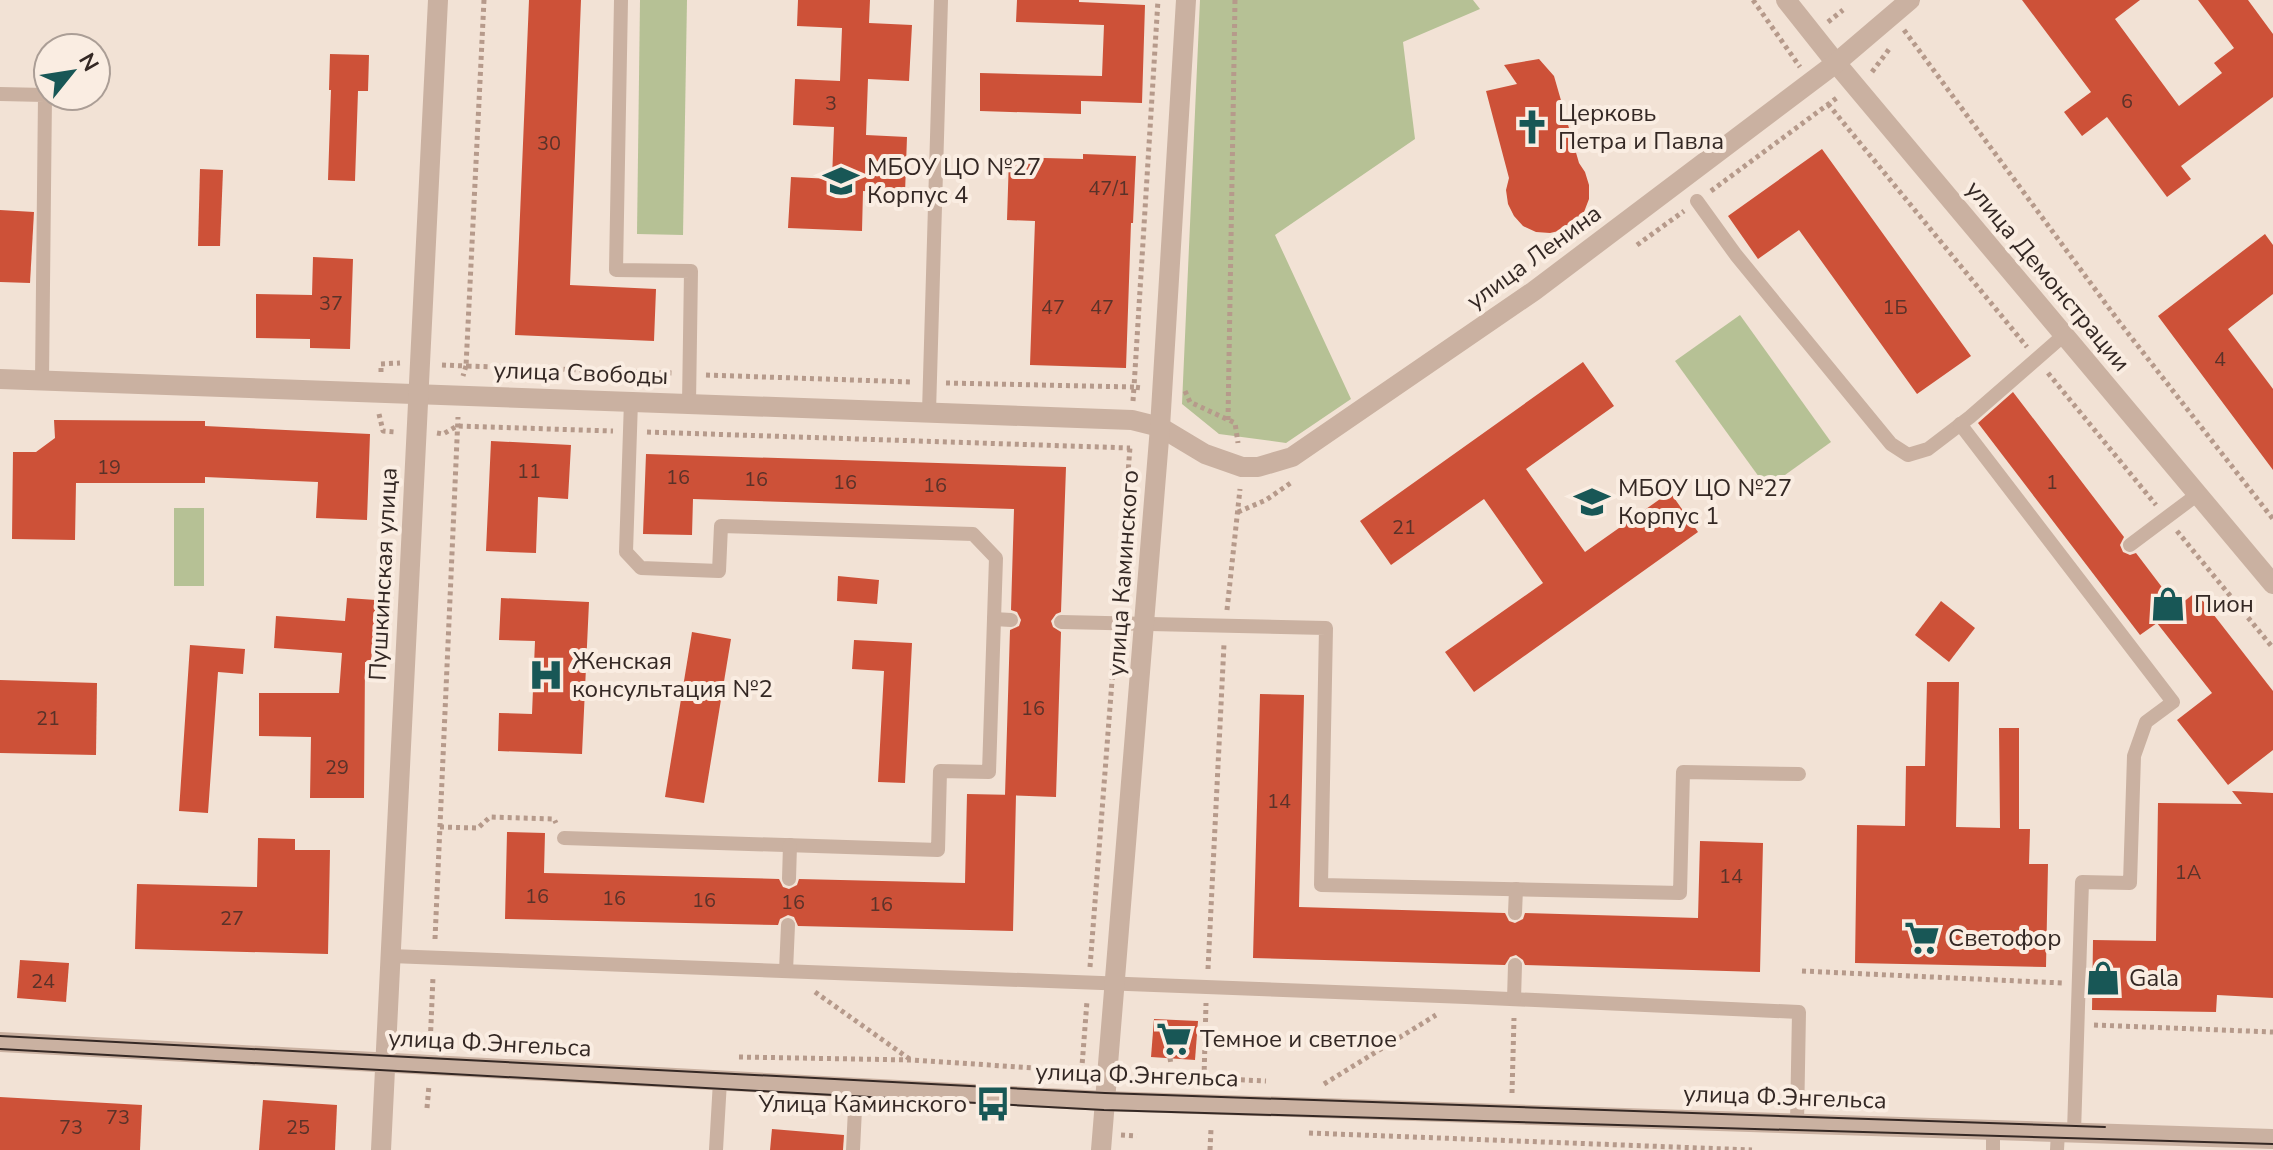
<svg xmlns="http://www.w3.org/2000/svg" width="2273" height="1150" font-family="'Nunito Sans',sans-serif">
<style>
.green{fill:#b6c195}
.building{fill:#cd5138}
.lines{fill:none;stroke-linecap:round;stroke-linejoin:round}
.path{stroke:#b69a8b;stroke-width:5;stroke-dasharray:4 4;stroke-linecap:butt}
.service{stroke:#cab1a1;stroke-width:14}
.minor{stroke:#cab1a1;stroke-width:20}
.tertiary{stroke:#cab1a1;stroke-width:20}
.tram{stroke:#342824;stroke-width:2}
.labels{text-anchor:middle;stroke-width:8;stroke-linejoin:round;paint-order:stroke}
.number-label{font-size:20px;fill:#5a3229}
.poi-label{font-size:24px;fill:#342824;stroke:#faede2;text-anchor:start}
.street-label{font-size:24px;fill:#342824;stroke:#faede2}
</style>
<rect width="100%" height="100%" fill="#f2e2d5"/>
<g class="green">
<polygon points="640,0 687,0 683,235 637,234"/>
<polygon points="1200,0 1473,0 1480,9 1403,42 1415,139 1275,235 1351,399 1286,443 1219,434 1182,404"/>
<polygon points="1740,315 1831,442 1767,488 1675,361"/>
<rect x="174" y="508" width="30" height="78"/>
</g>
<g class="building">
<polygon points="529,0 581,0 570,285 656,289 654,341 515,335"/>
<polygon points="798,0 870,0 869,23 912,25 909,81 868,79 866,135 907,137 905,193 863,191 862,231 788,228 791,177 832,179 834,127 793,125 795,79 840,81 842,28 797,26"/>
<polygon points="1017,0 1079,0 1079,2 1145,5 1142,103 1081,101 1081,114 980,111 980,73 1102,76 1104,25 1016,22"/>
<polygon points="2022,0 2140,0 2115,19 2179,106 2222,73 2214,63 2234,48 2198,0 2248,0 2273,34 2273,97 2181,166 2191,179 2167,197 2107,117 2082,136 2064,112 2091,92"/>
<polygon points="330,54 369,55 368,91 358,91 355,181 328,180 331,90 329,90"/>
<polygon points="1539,59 1554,76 1579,163 1585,172 1589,185 1589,199 1584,212 1575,223 1563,230 1550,233 1536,232 1523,226 1514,216 1508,204 1506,190 1509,178 1486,91 1517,84 1504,65"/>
<polygon points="1822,149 1971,356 1917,394 1799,230 1758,259 1728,216"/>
<polygon points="1083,154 1136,156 1133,223 1131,223 1126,368 1030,365 1035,221 1007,220 1009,157 1083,159"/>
<polygon points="200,169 223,170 220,246 198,246"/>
<polygon points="0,210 34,212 30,283 0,282"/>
<polygon points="2265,234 2273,245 2273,294 2228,329 2273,389 2273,470 2158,316"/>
<polygon points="313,257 353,259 350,349 310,348 310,339 256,338 256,294 312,295"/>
<polygon points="1583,362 1614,406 1526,469 1585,552 1670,492 1698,532 1474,692 1445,652 1543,583 1484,499 1391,565 1360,521"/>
<polygon points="2013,392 2124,537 2120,545 2123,552 2130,555 2136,553 2177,607 2196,592 2273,691 2273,750 2228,785 2177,720 2212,693 2157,623 2140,635 1978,423"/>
<polygon points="54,420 205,421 205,426 370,434 367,520 316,518 318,482 205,477 205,483 76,483 75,540 12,539 13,452 36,452 55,438"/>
<polygon points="491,441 571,445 568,499 538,497 536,553 486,551"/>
<polygon points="646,454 1066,467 1061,612 1056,614 1051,621 1053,627 1061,632 1056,797 1005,795 1010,630 1019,626 1021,620 1017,612 1011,610 1014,509 693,499 692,535 643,534"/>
<polygon points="838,576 879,580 877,604 837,601"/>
<polygon points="347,598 376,600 371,663 365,662 364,798 310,798 311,737 259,736 259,693 339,693 342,653 274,648 276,616 345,621"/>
<polygon points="501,598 589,602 582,754 498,751 499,713 532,714 535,641 499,640"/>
<polygon points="1941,601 1975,628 1949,662 1915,635"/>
<polygon points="692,632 731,639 704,803 665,797"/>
<polygon points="854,640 912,643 905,783 878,782 884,671 852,669"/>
<polygon points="190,645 245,649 243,674 218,672 208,813 179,811"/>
<polygon points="0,680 97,683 96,755 0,753"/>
<polygon points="1927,682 1959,682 1956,827 2000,828 1999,728 2019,728 2019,829 2030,829 2029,864 2048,864 2046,967 1855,963 1857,825 1905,826 1906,766 1925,766"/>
<polygon points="1260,694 1304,695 1299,907 1505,913 1509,921 1515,923 1523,919 1525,913 1698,918 1700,841 1763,843 1760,972 1525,965 1523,960 1516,955 1510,957 1505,965 1253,958"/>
<polygon points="2232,791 2273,793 2273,998 2217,995 2216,1012 2092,1010 2093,940 2156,941 2158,803 2242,804"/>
<polygon points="967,794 1016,795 1013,931 798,926 794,917 788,915 780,919 778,925 505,919 507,832 545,833 544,873 779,879 783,887 789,889 797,885 799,879 965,883"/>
<polygon points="258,838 295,839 295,850 330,850 328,954 135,949 137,884 257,887"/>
<polygon points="20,960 69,963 66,1002 17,998"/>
<polygon points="1154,1019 1198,1021 1195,1060 1151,1057"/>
<polygon points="0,1097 142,1105 140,1150 0,1150"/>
<polygon points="263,1100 337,1105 335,1150 259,1150"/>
<polygon points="772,1129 844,1135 843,1150 770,1150"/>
</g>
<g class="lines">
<g class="path">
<polyline points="484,0 466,366 672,373"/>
<polyline points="1753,0 1800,67"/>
<polyline points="1828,22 1843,10"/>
<polyline points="1904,30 2120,323 2273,519"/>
<polyline points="1872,72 1890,48"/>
<polyline points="1828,104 2027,347"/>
<polyline points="1711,191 1838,97"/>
<polyline points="1637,245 1684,211"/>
<polyline points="442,365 466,366 463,376"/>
<polyline points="381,372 381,364 400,363"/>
<polyline points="2048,373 2156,505"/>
<polyline points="706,375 912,382"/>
<polyline points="946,383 1134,387 1158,0"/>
<polyline points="1185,391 1190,402 1235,423 1238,443"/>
<polyline points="1133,401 1134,387 1142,388"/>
<polyline points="379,414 383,431 395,432"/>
<polyline points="1228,420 1235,0"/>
<polyline points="647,432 1130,448"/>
<polyline points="437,433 443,434 457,426 613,431"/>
<polyline points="1238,512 1266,500 1292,482"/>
<polyline points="2177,531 2273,648"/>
<polyline points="1118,604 1130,447"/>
<polyline points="1227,610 1240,489"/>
<polyline points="440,827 478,828 490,817 554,819 556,823"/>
<polyline points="435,939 458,417"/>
<polyline points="1090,967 1115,642"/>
<polyline points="1208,969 1224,644"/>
<polyline points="1802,971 2062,983"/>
<polyline points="815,992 911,1060"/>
<polyline points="2094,1025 2273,1032"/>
<polyline points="430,1047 433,977"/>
<polyline points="739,1057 912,1060 1081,1071"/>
<polyline points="1170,1058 1171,1065"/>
<polyline points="1137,1075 1266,1081"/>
<polyline points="1204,1078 1206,1003"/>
<polyline points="1081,1079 1087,1001"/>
<polyline points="1324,1084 1436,1015"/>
<polyline points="1512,1093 1514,1018"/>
<polyline points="427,1108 429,1085"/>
<polyline points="1309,1133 1752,1150"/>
<polyline points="1121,1135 1137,1136"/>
<polyline points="1210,1150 1211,1129"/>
</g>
<g class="service">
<polyline points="621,0 616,270 691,271 689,403"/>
<polyline points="0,94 45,95 42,380"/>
<polyline points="1697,201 1736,255 1891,444 1908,455 1928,449 1970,417 2064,335"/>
<polyline points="929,412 941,0"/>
<polyline points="1960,424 2173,702 2146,722 2134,756 2130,883 2082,882 2074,1132"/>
<polyline points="2130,545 2198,494"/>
<polyline points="994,619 1011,620"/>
<polyline points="1061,622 1326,628 1321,885 1680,893 1683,772 1799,774"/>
<polyline points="564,838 938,850 940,771 989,772 996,558 973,534 721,526 719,571 641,568 626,552 631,401"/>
<polyline points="789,879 790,845"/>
<polyline points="1515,913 1516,889"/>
<polyline points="390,956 1466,997 1799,1012 1797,1123"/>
<polyline points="786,971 788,925"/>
<polyline points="1514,999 1515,965"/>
<polyline points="716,1150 720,1081"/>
<polyline points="853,1150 856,1088"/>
<polyline points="1993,1150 1993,1129"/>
<polyline points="2057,1150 2058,1132"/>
</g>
<g class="minor">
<polyline points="1786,0 1836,63 2273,584"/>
<polyline points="0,379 1132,420 1160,427 1205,454 1242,467 1258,467 1292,457 1534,291 1836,63 1910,0"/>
<polyline points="1101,1150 1160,427 1186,0"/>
</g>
<g class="tertiary">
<polyline points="0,1042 1105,1101 2273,1139"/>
<polyline points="381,1150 438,0"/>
</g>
<g class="tram">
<polyline points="0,1036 1105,1093 2105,1127"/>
<polyline points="0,1049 1104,1110 2273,1144"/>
</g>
</g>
<defs>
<g id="church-bare" transform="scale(2.76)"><path d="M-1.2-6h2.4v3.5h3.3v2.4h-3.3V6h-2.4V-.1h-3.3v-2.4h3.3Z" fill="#185756" stroke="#faede2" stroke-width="2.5" paint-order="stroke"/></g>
<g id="school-bare" transform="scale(2.76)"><path d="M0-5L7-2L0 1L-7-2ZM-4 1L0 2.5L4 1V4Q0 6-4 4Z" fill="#185756" stroke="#faede2" stroke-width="2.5" paint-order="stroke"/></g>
<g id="shop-bare" transform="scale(2.76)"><path d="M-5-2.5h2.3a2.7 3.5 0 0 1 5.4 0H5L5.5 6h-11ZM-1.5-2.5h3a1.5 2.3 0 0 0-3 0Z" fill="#185756" stroke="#faede2" stroke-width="2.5" paint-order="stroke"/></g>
<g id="hospital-bare" transform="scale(2.76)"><path d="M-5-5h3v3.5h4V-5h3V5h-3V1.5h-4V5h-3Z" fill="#185756" stroke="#faede2" stroke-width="2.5" paint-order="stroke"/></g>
<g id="supermarket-bare" transform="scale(2.76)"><path d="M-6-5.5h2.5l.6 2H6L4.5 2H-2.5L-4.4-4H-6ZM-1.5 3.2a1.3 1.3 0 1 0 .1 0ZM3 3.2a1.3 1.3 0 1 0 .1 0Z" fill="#185756" stroke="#faede2" stroke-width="2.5" paint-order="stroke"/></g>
<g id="bus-bare" transform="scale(2.76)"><path d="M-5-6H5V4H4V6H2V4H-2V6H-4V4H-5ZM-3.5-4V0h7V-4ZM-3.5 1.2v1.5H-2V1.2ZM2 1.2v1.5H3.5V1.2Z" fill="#185756" stroke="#faede2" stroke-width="2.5" paint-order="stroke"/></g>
</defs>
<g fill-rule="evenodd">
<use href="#church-bare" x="1532" y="127"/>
<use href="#school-bare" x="841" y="181"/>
<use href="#school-bare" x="1592" y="502"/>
<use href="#shop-bare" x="2168" y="604"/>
<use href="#hospital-bare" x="546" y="675"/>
<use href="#supermarket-bare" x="1922" y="938"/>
<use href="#shop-bare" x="2103" y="978"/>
<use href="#supermarket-bare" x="1174" y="1039"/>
<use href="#bus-bare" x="993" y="1104"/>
</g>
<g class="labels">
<g class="number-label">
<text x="2127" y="108">6</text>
<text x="831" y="110">3</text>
<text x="549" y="150">30</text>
<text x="1109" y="195">47/1</text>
<text x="331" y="310">37</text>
<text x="1053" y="314">47</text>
<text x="1102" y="314">47</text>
<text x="1895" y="314">1Б</text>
<text x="2220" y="366">4</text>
<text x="109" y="474">19</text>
<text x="529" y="478">11</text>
<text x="678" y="484">16</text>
<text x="756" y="486">16</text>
<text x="845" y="489">16</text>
<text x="2052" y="489">1</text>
<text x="935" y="492">16</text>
<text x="1404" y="534">21</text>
<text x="1033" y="715">16</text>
<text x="48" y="725">21</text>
<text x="337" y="774">29</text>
<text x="1279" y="808">14</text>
<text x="2188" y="879">1А</text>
<text x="1731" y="883">14</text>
<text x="537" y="903">16</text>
<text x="614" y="905">16</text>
<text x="704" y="907">16</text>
<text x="793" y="909">16</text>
<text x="881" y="911">16</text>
<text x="232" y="925">27</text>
<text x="43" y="988">24</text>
<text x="118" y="1124">73</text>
<text x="71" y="1134">73</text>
<text x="298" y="1134">25</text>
</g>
<g class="poi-label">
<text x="1558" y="121">Церковь<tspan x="1558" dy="28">Петра и Павла</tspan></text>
<text x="867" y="175">МБОУ ЦО №27<tspan x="867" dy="28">Корпус 4</tspan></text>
<text x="1618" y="496">МБОУ ЦО №27<tspan x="1618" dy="28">Корпус 1</tspan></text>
<text x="2194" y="612">Пион</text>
<text x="572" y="669">Женская<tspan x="572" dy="28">консультация №2</tspan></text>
<text x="1948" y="946">Светофор</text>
<text x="2129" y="986">Gala</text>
<text x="1200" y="1047">Темное и светлое</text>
<text x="967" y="1112" text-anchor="end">Улица Каминского</text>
</g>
<g class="street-label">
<text transform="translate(1534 257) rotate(-36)" y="8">улица Ленина</text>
<text transform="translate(2048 276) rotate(50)" y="8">улица Демонстрации</text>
<text transform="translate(581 373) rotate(2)" y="8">улица Свободы</text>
<text transform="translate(1123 573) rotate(-86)" y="8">улица Каминского</text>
<text transform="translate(383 574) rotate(-87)" y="8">Пушкинская улица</text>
<text transform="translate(490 1043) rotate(3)" y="8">улица Ф.Энгельса</text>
<text transform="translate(1137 1075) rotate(2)" y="8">улица Ф.Энгельса</text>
<text transform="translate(1785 1097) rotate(2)" y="8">улица Ф.Энгельса</text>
</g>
</g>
<g transform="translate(72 72) rotate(60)"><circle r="38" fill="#faede2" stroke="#ab9e96" stroke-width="2"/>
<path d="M0-6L14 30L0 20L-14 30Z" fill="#185756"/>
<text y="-12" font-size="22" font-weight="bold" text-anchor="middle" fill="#342824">N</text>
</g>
</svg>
